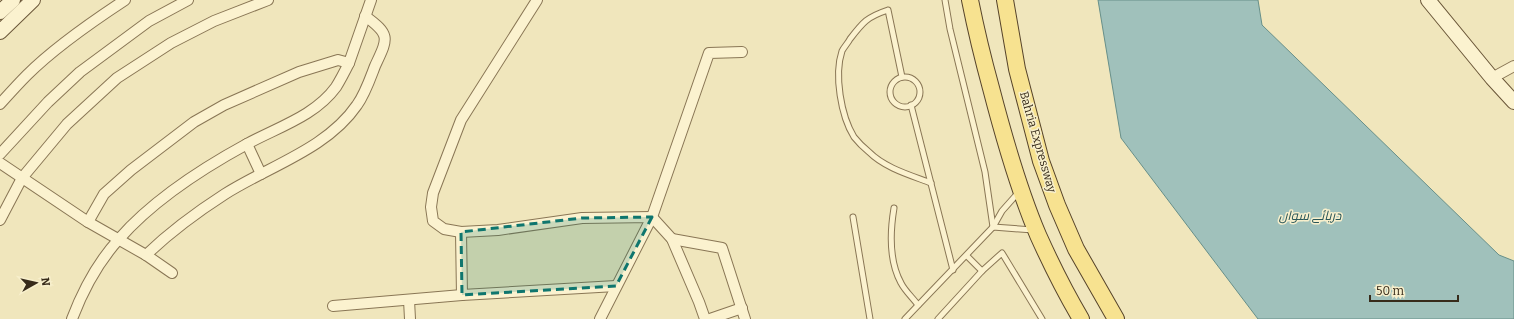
<svg xmlns="http://www.w3.org/2000/svg" width="1514" height="319" font-family="Bitter,Cairo,serif">
<style>
.water{fill:#a0c1bb;stroke:#678f89}
.lines{fill:none;stroke-linecap:round;stroke-linejoin:round}
.lane-casing{stroke:#897655;stroke-width:7}
.street-casing{stroke:#897655;stroke-width:12}
.secondary-casing{stroke:#6a5638;stroke-width:16}
.primary-casing{stroke:#56432a;stroke-width:18}
.lane{stroke:#fbf2cf;stroke-width:5}
.street{stroke:#fbf2cf;stroke-width:10}
.secondary{stroke:#fbf2cf;stroke-width:14}
.primary{stroke:#f7e290;stroke-width:16}
.marked{fill:#0f766e;fill-opacity:0.2;stroke:#0f766e;stroke-width:3;stroke-dasharray:8 5;stroke-linejoin:round}
.labels{text-anchor:middle;stroke-width:3;stroke-linejoin:round;paint-order:stroke}
.street-label{font-size:12px;fill:#372b1a;stroke:#f7efcc}
.water-label{font-size:13px;font-style:italic;fill:#295658;stroke:#f7efcc}
</style>
<rect width="100%" height="100%" fill="#f0e6bc"/>
<polygon class="water" points="1098,0 1258,0 1262,25 1499,255 1514,261 1514,319 1258,319 1121,138"/>
<g class="lines">
<g class="lane-casing">
<g id="lane">
<polyline points="945,0 950,29 985,172 993,227"/>
<path d="M902,77l-14,-67c-21,7 -25,12 -38,29 -2,4 -6,8 -8,12 -8,24 -1,65 12,86 4,5 10,11 15,15 16,16 41,23 62,31"/>
<circle cx="905" cy="92" r="15"/>
<polyline points="911,105 953,270"/>
<path d="M894,208c-4,24 -5,53 7,75 4,8 12,15 17,22"/>
<polyline points="853,217 870,319"/>
<polyline points="993,227 1002,211 1018,193"/>
<polyline points="967,256 982,271"/>
<polyline points="905,319 993,227 1033,230"/>
<polyline points="938,319 982,271 1002,253 1042,319"/>
</g>
</g>
<g class="street-casing">
<g id="street">
<polyline points="537,0 461,120 433,193 431,207 433,221 444,229 461,232 498,230 582,218 652,217 672,239 699,302 705,319"/>
<polyline points="1492,78 1514,66"/>
<path d="M0,104c9,-10 18,-20 27,-29 28,-28 66,-54 98,-75"/>
<polyline points="247,144 261,174"/>
<polyline points="0,154 48,102 80,72 149,21 188,0"/>
<polyline points="0,163 88,222 146,255 172,273"/>
<polyline points="0,220 22,178 67,124 117,78 171,43 214,21 268,0"/>
<polyline points="88,222 104,194 131,170 194,122 224,105 299,72 338,60 349,63 371,0"/>
<polyline points="461,232 462,295"/>
<polyline points="672,239 722,248 745,319"/>
<path d="M146,255c24,-23 51,-43 79,-61 44,-28 102,-45 132,-89 8,-11 13,-26 18,-39 13,-28 16,-31 -10,-50"/>
<polyline points="409,300 410,319"/>
<polyline points="333,306 462,295 616,286"/>
<path d="M72,319c11,-29 26,-57 47,-80 34,-39 84,-71 128,-95 31,-17 68,-28 89,-57 5,-8 9,-16 13,-24"/>
<polyline points="600,319 652,217 709,53 742,52"/>
<polyline points="710,319 742,308"/>
</g>
</g>
<g class="secondary-casing">
<g id="secondary">
<polyline points="1428,0 1492,78 1514,102"/>
<polyline points="0,12 13,0"/>
<polyline points="0,32 33,0"/>
</g>
</g>
<g class="primary-casing">
<g id="primary">
<path d="M970,0c6,30 13,59 21,88 13,50 27,100 47,147 13,29 27,57 43,84"/>
<polyline points="1005,0 1017,69 1041,161 1057,205 1076,249 1116,319"/>
</g>
</g>
<use href="#lane" class="lane"/>
<use href="#street" class="street"/>
<use href="#secondary" class="secondary"/>
<use href="#primary" class="primary"/>
</g>
<path class="marked" d="M652,217l-36,69 -154,9 -1,-63 121,-14z"/>
<g class="labels">
<g class="street-label">
<text transform="translate(1038 142) rotate(74)" y="4">Bahria Expressway</text>
</g>
<g class="water-label">
<text x="1310" y="220">دریائے سواں</text>
</g>
</g>
<g transform="translate(36 283) rotate(82)" stroke="#f7efcc" stroke-width="3" paint-order="stroke">
<path d="M0-3L7 15L0 10L-7 15Z" fill="#372b1a"/>
<text y="-6" font-size="11" font-weight="bold" text-anchor="middle" fill="#372b1a">N</text>
</g>
<path d="M1370 295v6h88v-6" fill="none" stroke="#372b1a" stroke-width="2"/>
<text x="1376" y="295" font-size="12" fill="#372b1a" stroke="#f7efcc" stroke-width="3" paint-order="stroke">50 m</text>
</svg>
